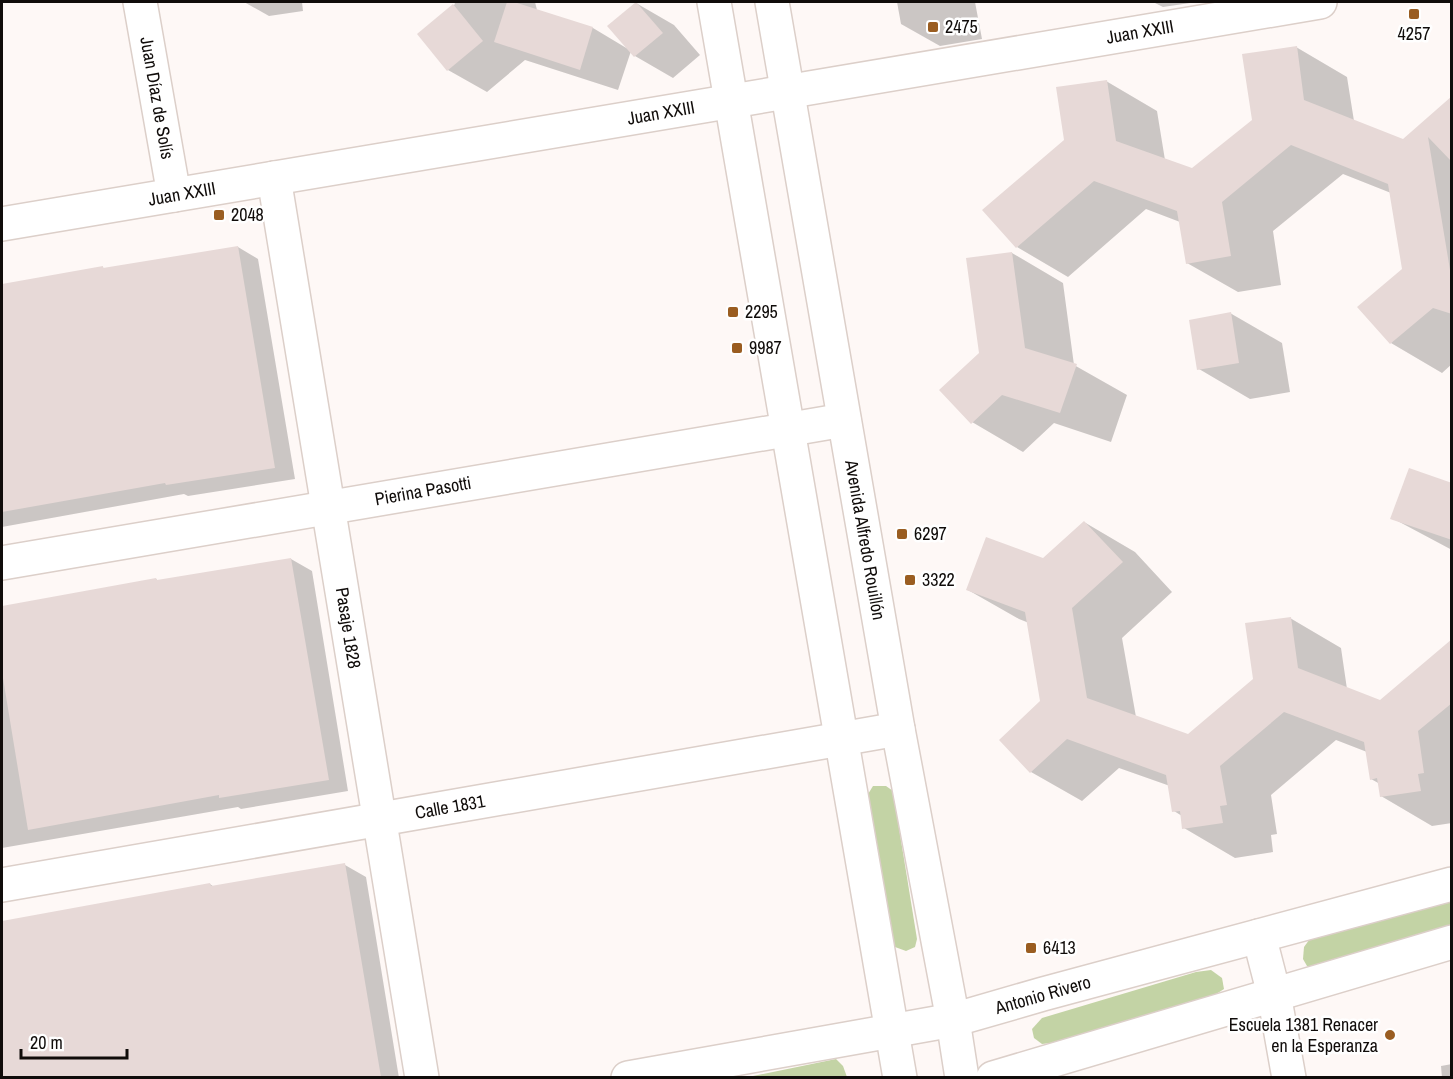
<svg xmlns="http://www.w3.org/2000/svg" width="1453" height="1079" font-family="'Archivo Narrow',sans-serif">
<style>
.green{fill:#c3d3a5}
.shadow{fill:#0003}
.building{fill:#e7d9d7}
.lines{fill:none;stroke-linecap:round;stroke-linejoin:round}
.minor-casing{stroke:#dccfc9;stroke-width:36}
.tertiary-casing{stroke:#dccfc9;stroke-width:36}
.minor{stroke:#fff;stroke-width:33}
.tertiary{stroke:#fff;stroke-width:33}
.poi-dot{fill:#9a5d21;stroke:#fff;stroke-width:2}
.labels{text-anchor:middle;stroke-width:5;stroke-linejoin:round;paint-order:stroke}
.poi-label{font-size:18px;fill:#100c0a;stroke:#fff;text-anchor:start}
.street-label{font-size:18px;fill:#100c0a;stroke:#fff}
</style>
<rect width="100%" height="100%" fill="#fef8f6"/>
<g class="green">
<polygon points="873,786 886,786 893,791 917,939 915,947 906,951 895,947 889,937 865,799"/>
<polygon points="1451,896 1451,928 1318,966 1307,966 1303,959 1304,947 1312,936"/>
<polygon points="1211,970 1222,978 1224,989 1210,998 1068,1041 1042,1044 1034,1038 1032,1029 1042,1018 1196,972"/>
<polygon points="836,1059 843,1066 847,1077 748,1077"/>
</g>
<g class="shadow">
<polygon points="244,2 302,2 303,11 269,16"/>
<polygon points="454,2 535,2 537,10 593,28 628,49 636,3 674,25 700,55 673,78 635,56 631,51 618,90 525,60 487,92 448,70 419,35 455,4"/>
<polygon points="897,2 975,2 982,39 940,46 901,24"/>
<polygon points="1153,2 1197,2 1163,7"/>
<polygon points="1296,47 1347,77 1354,121 1404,141 1452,104 1452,364 1442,373 1391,343 1403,270 1391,193 1343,174 1273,231 1281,285 1238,292 1187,263 1180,222 1146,209 1068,277 1017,247 1066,141 1106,81 1157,111 1165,160 1193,170 1253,120"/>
<polygon points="238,247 258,259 295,479 188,496 184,494 2,527 2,285 102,267 106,269"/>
<polygon points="1012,253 1063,283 1074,365 1127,395 1111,442 1054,423 1023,452 972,422 981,354"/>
<polygon points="1230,313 1282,343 1290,392 1250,399 1199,369"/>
<polygon points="1452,485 1452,550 1392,518"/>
<polygon points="1084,522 1135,552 1172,592 1122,638 1136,717 1188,736 1255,679 1290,618 1341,648 1347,689 1381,701 1452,641 1452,823 1432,826 1381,796 1380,784 1371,779 1367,752 1336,740 1271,795 1277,834 1271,835 1273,852 1235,858 1184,828 1182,816 1174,811 1170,786 1119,768 1082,801 1031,772 1042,702 1029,623 1019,619 968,590 1044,559"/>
<polygon points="291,559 312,571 348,791 241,809 238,807 2,848 2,608 156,579 160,582"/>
<polygon points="345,865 366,877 399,1078 2,1078 2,922 210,884 214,887"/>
<polygon points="1452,1064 1452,1078 1442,1078 1441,1066"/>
</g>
<g class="building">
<polygon points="507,2 514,2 593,27 580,70 494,42"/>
<polygon points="636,2 663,33 634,57 607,26"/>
<polygon points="453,4 483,41 447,71 417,34"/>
<polygon points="1297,46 1304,100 1403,139 1452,96 1452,162 1428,137 1452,282 1452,314 1433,308 1390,344 1357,307 1402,269 1388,184 1291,145 1222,202 1231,256 1186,264 1177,211 1094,181 1016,248 982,210 1064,140 1056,87 1107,80 1116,141 1192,168 1252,120 1242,54"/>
<polygon points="238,246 275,468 166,485 165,483 2,512 2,284 103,266 103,268"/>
<polygon points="1012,252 1025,348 1077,364 1060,413 1002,395 971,424 939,390 979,353 966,258"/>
<polygon points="1231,312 1239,363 1197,370 1189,320"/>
<polygon points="1409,468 1452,483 1452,540 1390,519"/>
<polygon points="1084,521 1123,562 1072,608 1087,698 1188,734 1253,679 1245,623 1291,617 1298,668 1380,700 1452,639 1452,703 1418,731 1424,773 1418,774 1421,791 1380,797 1377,778 1370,780 1364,742 1284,712 1220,766 1227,805 1220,806 1223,823 1182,829 1180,811 1172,812 1166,775 1067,739 1030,773 999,740 1040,701 1025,612 966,590 986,537 1043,558"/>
<polygon points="291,558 329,780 219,798 219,795 28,830 2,672 2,606 156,578 157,580"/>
<polygon points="345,863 381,1077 2,1077 2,921 210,883 211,886"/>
</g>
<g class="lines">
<g class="minor-casing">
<g id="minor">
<polyline points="140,2 174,195"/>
<polyline points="274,178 422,1078"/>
<polyline points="2,224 1320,2"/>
<polyline points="2,563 844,420"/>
<polyline points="2,885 898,729"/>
<polyline points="1259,936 1274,994 1289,1078"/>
<polyline points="628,1078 953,1020 1043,994 1452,884"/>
<polyline points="993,1078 1452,942"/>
</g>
</g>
<g class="tertiary-casing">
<g id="tertiary">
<polyline points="714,2 900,1078"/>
<polyline points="772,2 898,729 953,1020 962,1078"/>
</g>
</g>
<use href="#minor" class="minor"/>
<use href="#tertiary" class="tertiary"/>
</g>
<g class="poi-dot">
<rect x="1408" y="8" width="12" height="12" rx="3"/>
<rect x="927" y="21" width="12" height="12" rx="3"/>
<rect x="213" y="209" width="12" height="12" rx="3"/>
<rect x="727" y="306" width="12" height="12" rx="3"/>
<rect x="731" y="342" width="12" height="12" rx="3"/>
<rect x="896" y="528" width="12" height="12" rx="3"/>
<rect x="904" y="574" width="12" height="12" rx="3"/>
<rect x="1025" y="942" width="12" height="12" rx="3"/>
<circle cx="1390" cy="1035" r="6"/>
</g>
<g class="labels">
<g class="poi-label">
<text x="945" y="33">2475</text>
<text x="1414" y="40" text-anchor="middle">4257</text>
<text x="231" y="221">2048</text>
<text x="745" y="318">2295</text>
<text x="749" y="354">9987</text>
<text x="914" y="540">6297</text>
<text x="922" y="586">3322</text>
<text x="1043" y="954">6413</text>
<text x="1378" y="1031" text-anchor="end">Escuela 1381 Renacer<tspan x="1378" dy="21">en la Esperanza</tspan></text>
</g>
<g class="street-label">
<text transform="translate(1140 32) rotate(-10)" y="6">Juan XXIII</text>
<text transform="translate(157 98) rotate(80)" y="6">Juan Díaz de Solís</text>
<text transform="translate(661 113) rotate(-10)" y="6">Juan XXIII</text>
<text transform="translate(182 194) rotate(-10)" y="6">Juan XXIII</text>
<text transform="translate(423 491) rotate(-10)" y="6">Pierina Pasotti</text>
<text transform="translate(865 540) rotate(80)" y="6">Avenida Alfredo Rouillón</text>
<text transform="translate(348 628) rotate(81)" y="6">Pasaje 1828</text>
<text transform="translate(450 807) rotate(-10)" y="6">Calle 1831</text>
<text transform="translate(1043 995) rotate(-16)" y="6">Antonio Rivero</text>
</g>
</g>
<rect width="1453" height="1079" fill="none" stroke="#100c0a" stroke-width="6"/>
<path d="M21 1049v9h106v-9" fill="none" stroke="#100c0a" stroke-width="3"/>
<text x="30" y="1049" font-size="18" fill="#100c0a" stroke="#ffffff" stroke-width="4.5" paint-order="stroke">20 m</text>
</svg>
